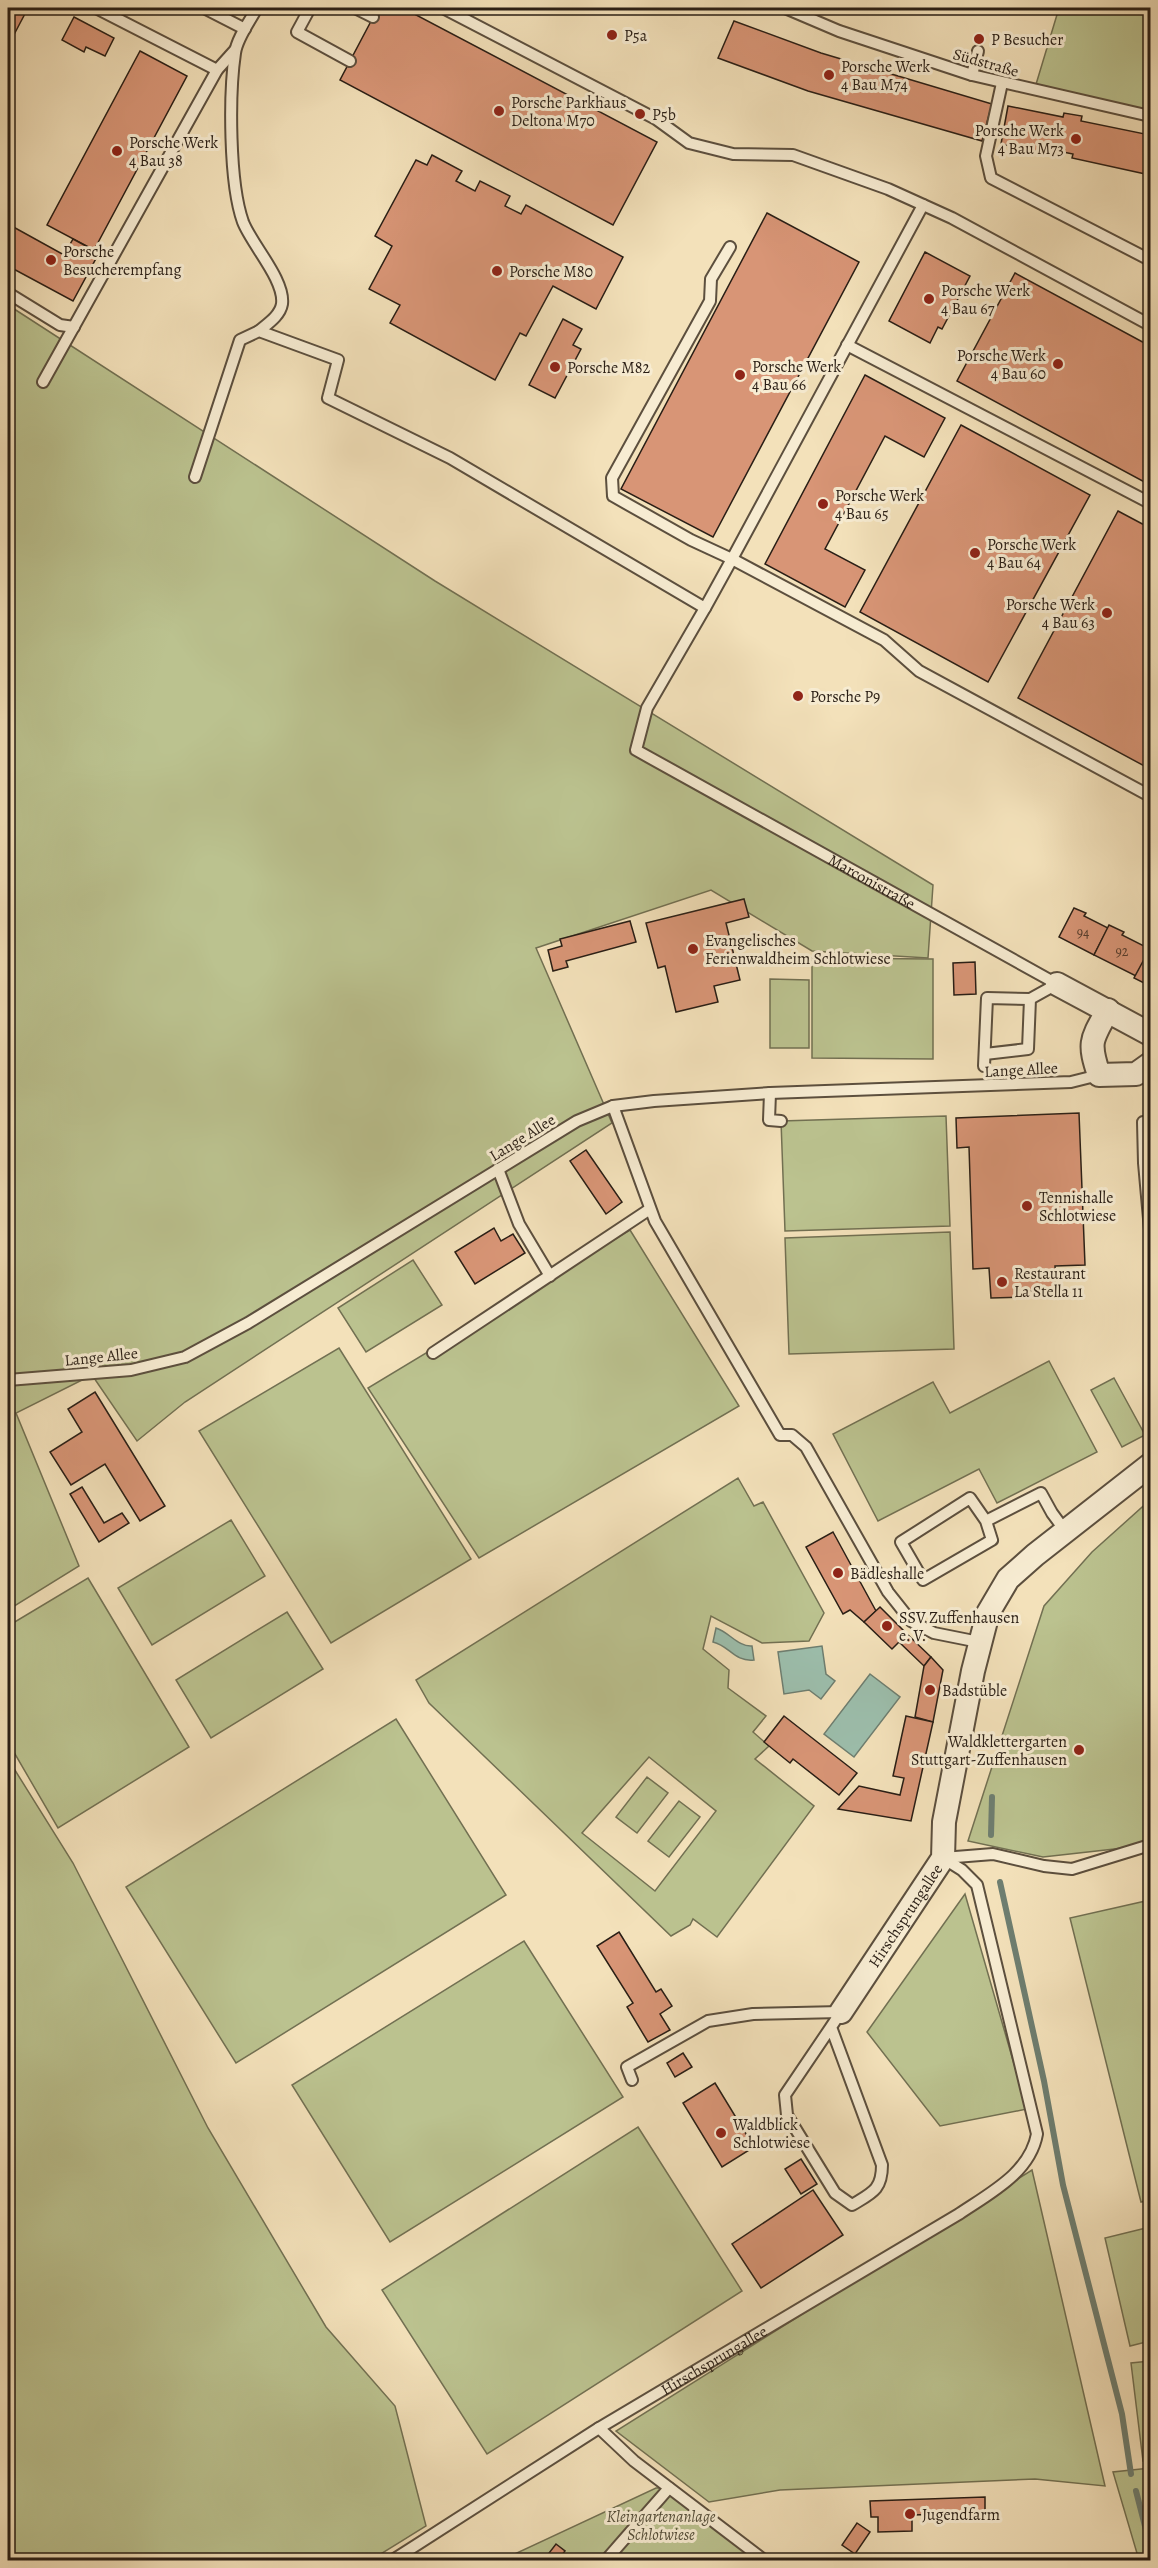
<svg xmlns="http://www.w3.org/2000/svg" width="1158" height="2568" font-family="Alegreya,serif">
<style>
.green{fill:#bbc28f;stroke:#727052;stroke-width:1.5;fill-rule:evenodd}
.water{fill:#9cbeac;stroke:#6e7e70;stroke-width:1.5}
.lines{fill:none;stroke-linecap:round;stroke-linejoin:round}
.stream{stroke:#6e7e70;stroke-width:6}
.building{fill:#d89576;stroke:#291e15;stroke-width:1.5}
.lane-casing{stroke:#5c4f3e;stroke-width:14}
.street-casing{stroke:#5c4f3e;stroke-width:26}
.lane{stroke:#f7ecd2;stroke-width:10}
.street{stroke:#f7ecd2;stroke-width:22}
.poi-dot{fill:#8f2418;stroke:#f7ecd2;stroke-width:2}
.labels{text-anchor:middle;stroke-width:6;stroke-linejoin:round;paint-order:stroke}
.number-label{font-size:14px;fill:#553c2d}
.poi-label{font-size:16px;fill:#291e15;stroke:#f7ecd2;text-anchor:start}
.street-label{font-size:16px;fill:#291e15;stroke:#f7ecd2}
.park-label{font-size:16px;font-style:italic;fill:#554f3a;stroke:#f7ecd2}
</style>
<rect width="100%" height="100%" fill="#f3e1ba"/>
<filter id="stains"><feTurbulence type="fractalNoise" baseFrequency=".00333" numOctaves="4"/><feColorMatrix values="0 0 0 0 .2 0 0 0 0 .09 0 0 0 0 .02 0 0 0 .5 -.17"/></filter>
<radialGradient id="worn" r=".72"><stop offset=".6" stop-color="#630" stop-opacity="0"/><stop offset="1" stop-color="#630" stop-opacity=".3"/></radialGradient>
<g class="green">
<polygon points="1059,8 1150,8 1150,116 1034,91"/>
<polygon points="8,305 435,581 933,885 928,958 812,951 711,890 536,948 612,1123 185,1402 137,1441 92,1375 16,1413 79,1566 8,1610"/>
<polygon points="812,958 933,959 933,1059 812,1058"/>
<polygon points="770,979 809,980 809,1048 770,1048"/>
<polygon points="946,1116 950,1226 785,1231 781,1121"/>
<polygon points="630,1230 739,1406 479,1558 368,1388"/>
<polygon points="950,1232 954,1349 789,1354 785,1238"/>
<polygon points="413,1260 442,1305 366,1352 338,1308"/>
<polygon points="339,1348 471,1559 331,1643 199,1431"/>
<polygon points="1049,1361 1097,1452 997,1503 979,1469 878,1521 833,1434 933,1382 950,1413"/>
<polygon points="1114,1378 1145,1435 1122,1447 1091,1390"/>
<path d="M738,1478l16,28 9,-4 61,111 -15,28 -47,2 -51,-27 -8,33 26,21 -1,18 38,28 -13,16 16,14 -14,13 59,47 -97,131 -24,-18 -3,6 -19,11 -242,-233 -13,-23zM649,1757l67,54 -61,80 -73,-58z"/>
<polygon points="1150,1500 1150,1845 1043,1857 968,1841 1044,1606 1092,1552"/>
<polygon points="231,1520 265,1576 152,1645 118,1588"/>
<polygon points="88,1578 189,1747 58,1828 8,1742 8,1626"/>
<polygon points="287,1612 323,1669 211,1738 176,1680"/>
<polygon points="396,1719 506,1895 236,2063 126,1887"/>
<polygon points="8,1759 73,1863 208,2128 326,2327 395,2406 426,2526 371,2560 8,2560"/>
<polygon points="647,1777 668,1793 637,1833 616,1817"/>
<polygon points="679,1801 700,1817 669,1857 648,1841"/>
<polygon points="965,1894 1027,2109 940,2126 867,2032"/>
<polygon points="1150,1900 1150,2200 1141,2202 1070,1918"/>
<polygon points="524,1941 623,2097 390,2242 292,2085"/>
<polygon points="638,2127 742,2291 487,2454 382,2290"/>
<polygon points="1032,2170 1105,2486 1035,2479 780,2490 709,2502 616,2431"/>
<polygon points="1150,2227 1150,2341 1130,2346 1105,2238"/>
<polygon points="1150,2361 1150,2461 1143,2461 1131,2363"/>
<polygon points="1150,2468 1150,2560 1139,2560 1113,2472"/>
<polygon points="656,2488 669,2488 764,2560 502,2560"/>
</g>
<g class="water">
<path d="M716,1628c13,4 22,19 36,18l2,14c-20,2 -24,-14 -41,-18z"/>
<polygon points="822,1646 826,1674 835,1681 821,1699 809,1690 784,1694 778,1652"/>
<polygon points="870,1674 900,1697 854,1757 824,1734"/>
</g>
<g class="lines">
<g class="stream">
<polyline points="991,1835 992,1797"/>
<polyline points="1000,1882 1044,2081 1063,2185 1122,2414 1131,2474"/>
<polyline points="1136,2491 1147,2534"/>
</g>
</g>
<g class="building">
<polygon points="8,8 28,8 8,46"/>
<polygon points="378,8 403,8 657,142 613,225 340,80"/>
<polygon points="74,17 114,38 105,56 86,47 84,52 62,40"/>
<polygon points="734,21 821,53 992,104 982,141 808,91 718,58"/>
<polygon points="140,51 187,76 94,250 47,225"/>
<polygon points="1008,106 1063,117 1064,113 1082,116 1081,121 1150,135 1150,175 1072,158 1073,154 1058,151 1057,155 1001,144"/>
<polygon points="432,155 462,171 456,181 475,191 480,181 510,196 505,206 521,214 526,205 623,257 596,309 553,286 526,336 520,333 495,380 390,323 400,305 369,289 392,246 375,236 416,160 427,165"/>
<polygon points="767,213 859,262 713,537 621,489"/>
<polygon points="8,224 64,255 73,239 99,253 73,301 8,266"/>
<polygon points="925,252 970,276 942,329 938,327 930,343 889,321"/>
<polygon points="1015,273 1150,346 1150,485 957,381"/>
<polygon points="563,319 582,329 573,345 581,349 555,398 529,385"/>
<polygon points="865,375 945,418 924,457 885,436 825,549 865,570 845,607 765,564"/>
<polygon points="961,425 1090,495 988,682 860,612"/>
<polygon points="1118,511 1150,528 1150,769 1018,698"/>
<polygon points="744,899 749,917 726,923 740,980 714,986 718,1002 676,1012 665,966 658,968 646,923"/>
<polygon points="1074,908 1086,913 1084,916 1108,928 1094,955 1059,937"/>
<polygon points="630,921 636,942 566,961 568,967 553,971 548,950 562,946 560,939"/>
<polygon points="1109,925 1124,932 1122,935 1150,949 1136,976 1094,955"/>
<polygon points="1148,952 1150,954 1150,986 1134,978"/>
<polygon points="975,962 976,994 954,995 953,963"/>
<polygon points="1079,1113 1085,1265 1055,1266 1056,1290 1025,1291 1025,1297 991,1298 989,1268 973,1269 969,1147 957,1148 956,1118"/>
<polygon points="586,1150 622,1202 606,1214 570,1161"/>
<polygon points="494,1228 501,1241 513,1234 525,1253 475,1284 455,1252"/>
<polygon points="95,1392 165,1506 140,1521 105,1464 71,1485 50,1452 82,1432 68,1409"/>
<polygon points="82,1487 104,1523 122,1513 129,1523 99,1542 70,1494"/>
<polygon points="833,1532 876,1611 864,1622 850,1610 843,1614 806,1547"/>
<polygon points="880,1607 907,1634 892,1649 864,1622"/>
<polygon points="907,1634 931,1657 924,1666 899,1642"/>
<polygon points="931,1657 943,1670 933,1722 915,1717 924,1666"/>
<polygon points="784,1716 857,1773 839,1795 793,1759 790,1763 764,1742"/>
<polygon points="906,1716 933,1722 911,1821 838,1809 859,1786 900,1795 904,1778 893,1776"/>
<polygon points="619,1932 656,1992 661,1989 672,2006 660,2014 670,2030 648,2042 627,2007 633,2003 597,1946"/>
<polygon points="683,2053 692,2067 675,2077 667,2063"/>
<polygon points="715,2083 754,2147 722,2167 683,2103"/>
<polygon points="801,2159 817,2184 801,2194 785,2169"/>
<polygon points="813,2190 843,2235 761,2288 732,2244"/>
<polygon points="985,2497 985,2513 912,2515 912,2531 878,2532 878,2517 871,2517 870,2501"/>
<polygon points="857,2523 870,2532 855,2554 842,2545"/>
<polygon points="556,2544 565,2551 558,2560 551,2560 546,2557"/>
</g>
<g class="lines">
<g class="lane-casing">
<g id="lane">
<polyline points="96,8 217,70"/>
<polyline points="204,8 245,29"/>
<path d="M257,8c-7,13 -20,30 -22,45 -6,41 -6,130 8,169 9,23 42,58 39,82 -2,12 -15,20 -23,27"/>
<polyline points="310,8 297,32 350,61"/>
<polyline points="355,8 373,17"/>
<polyline points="443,8 656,119 689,143 733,154 793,155 888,189 952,218 1150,325"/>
<polyline points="785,8 839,31 972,75 1150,116"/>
<polyline points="972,75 978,51"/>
<polyline points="1002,83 986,156 991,178 1150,260"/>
<polyline points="923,205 732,559 884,640 919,671 1150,796"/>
<polyline points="8,293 60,325 74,327"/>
<polyline points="847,345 1150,503"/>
<polyline points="43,382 217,70 235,50"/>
<polyline points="195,477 240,340 259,331 338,360 328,398 450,458 705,608 732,559 691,540 613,496 612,478 710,301 711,279 730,247"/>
<path id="s1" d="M705,608l-58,100 -11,42 421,234"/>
<polyline points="985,1054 1028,1049 1030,999 1057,984"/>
<polyline points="984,1066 987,998 1030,999"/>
<polyline points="770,1093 769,1120 781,1121"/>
<polyline points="613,1106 655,1221 780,1435 792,1435 806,1447 888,1592 911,1621 934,1633 979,1642"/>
<polyline points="1143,1122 1144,1163 1150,1230"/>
<polyline points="498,1169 519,1224 550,1276"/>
<polyline points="433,1353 650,1209"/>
<polyline points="8,1380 131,1370 185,1357 248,1323 577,1121 613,1106 654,1101 770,1093 1071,1082 1099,1075"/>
<polyline points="986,1521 992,1540 923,1580 901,1542 970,1498 986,1521 1041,1493 1052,1513 1066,1532"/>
<polyline points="943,1858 993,1854 1044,1866 1072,1869 1150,1845"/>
<path d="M831,2027l-46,68 2,20 48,78 17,12c20,-12 30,-15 30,-40l-51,-138 10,-15"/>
<polyline points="632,2080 627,2067 708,2021 753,2014 841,2012"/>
<polyline points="599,2428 634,2461 764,2560"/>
<path id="s2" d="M393,2560l206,-132 360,-214c31,-21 71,-41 78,-80l-60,-249 -15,-15 -19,-12"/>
<polyline points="606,2560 669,2488"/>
</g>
</g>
<g class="street-casing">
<g id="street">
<polyline points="1057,984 1150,1034"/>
<path d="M1108,1010c-17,30 -20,32 -9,65l37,-1 14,-10"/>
<path id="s3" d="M841,2012l102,-154 1,-36 29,-151 15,-58 20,-34 27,-24 115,-90"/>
</g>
</g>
<use href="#lane" class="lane"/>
<use href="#street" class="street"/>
</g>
<g class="poi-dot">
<circle cx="612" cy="35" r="6"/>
<circle cx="979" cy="39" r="6"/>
<circle cx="829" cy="75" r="6"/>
<circle cx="499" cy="111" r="6"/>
<circle cx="640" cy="114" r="6"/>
<circle cx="1076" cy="139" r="6"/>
<circle cx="117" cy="151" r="6"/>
<circle cx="51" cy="260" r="6"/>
<circle cx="497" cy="271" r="6"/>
<circle cx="929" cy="299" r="6"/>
<circle cx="1058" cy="364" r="6"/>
<circle cx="555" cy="367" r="6"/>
<circle cx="740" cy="375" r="6"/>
<circle cx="823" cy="504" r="6"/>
<circle cx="975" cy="553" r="6"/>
<circle cx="1107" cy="613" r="6"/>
<circle cx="798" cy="696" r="6"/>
<circle cx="693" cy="949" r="6"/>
<circle cx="1027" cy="1206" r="6"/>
<circle cx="1002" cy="1282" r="6"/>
<circle cx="838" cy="1573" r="6"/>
<circle cx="887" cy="1626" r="6"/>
<circle cx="930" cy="1690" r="6"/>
<circle cx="1079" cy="1750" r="6"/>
<circle cx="721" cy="2133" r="6"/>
<circle cx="910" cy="2514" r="6"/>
</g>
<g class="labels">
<g class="number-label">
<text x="1083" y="937">94</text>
<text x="1122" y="956">92</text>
</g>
<g class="poi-label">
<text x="624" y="41">P5a</text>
<text x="991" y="45">P Besucher</text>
<text x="841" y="72">Porsche Werk<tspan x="841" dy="18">4 Bau M74</tspan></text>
<text x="511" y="108">Porsche Parkhaus<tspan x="511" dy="18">Deltona M70</tspan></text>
<text x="652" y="120">P5b</text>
<text x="1064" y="136" text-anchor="end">Porsche Werk<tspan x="1064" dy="18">4 Bau M73</tspan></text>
<text x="129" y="148">Porsche Werk<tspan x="129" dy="18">4 Bau 38</tspan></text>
<text x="63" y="257">Porsche<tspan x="63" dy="18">Besucherempfang</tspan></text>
<text x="509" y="277">Porsche M80</text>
<text x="941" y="296">Porsche Werk<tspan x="941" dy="18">4 Bau 67</tspan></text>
<text x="1046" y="361" text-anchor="end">Porsche Werk<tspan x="1046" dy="18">4 Bau 60</tspan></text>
<text x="752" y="372">Porsche Werk<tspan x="752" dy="18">4 Bau 66</tspan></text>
<text x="567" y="373">Porsche M82</text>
<text x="835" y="501">Porsche Werk<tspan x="835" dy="18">4 Bau 65</tspan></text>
<text x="987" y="550">Porsche Werk<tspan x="987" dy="18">4 Bau 64</tspan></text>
<text x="1095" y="610" text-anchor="end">Porsche Werk<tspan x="1095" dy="18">4 Bau 63</tspan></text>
<text x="810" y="702">Porsche P9</text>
<text x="705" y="946">Evangelisches<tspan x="705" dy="18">Ferienwaldheim Schlotwiese</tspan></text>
<text x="1039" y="1203">Tennishalle<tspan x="1039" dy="18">Schlotwiese</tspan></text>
<text x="1014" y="1279">Restaurant<tspan x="1014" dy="18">La Stella 11</tspan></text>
<text x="850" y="1579">Bädleshalle</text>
<text x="899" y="1623">SSV Zuffenhausen<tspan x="899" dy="18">e. V.</tspan></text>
<text x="942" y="1696">Badstüble</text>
<text x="1067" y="1747" text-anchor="end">Waldklettergarten<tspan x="1067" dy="18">Stuttgart-Zuffenhausen</tspan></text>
<text x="733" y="2130">Waldblick<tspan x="733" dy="18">Schlotwiese</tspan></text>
<text x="922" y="2520">Jugendfarm</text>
</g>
<g class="street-label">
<text transform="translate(986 62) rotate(16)" y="6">Südstraße</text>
<text dy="6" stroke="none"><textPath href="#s1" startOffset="429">Marconistraße</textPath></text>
<text transform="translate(1021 1069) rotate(-3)" y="6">Lange Allee</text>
<text transform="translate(522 1137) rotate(-32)" y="6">Lange Allee</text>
<text transform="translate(101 1356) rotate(-6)" y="6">Lange Allee</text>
<text dy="6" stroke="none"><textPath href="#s3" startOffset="116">Hirschsprungallee</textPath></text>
<text dy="6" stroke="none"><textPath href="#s2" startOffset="378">Hirschsprungallee</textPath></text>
</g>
<g class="park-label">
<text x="661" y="2522">Kleingartenanlage<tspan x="661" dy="18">Schlotwiese</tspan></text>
</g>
</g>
<rect width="1158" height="2568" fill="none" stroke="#f3e1ba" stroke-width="30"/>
<rect x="9" y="9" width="1140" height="2550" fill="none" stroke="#291e15" stroke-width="3"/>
<rect x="15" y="15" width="1128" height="2538" fill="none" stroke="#291e15" stroke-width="1.5"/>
<rect width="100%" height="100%" filter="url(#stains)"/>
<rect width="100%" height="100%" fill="url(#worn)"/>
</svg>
